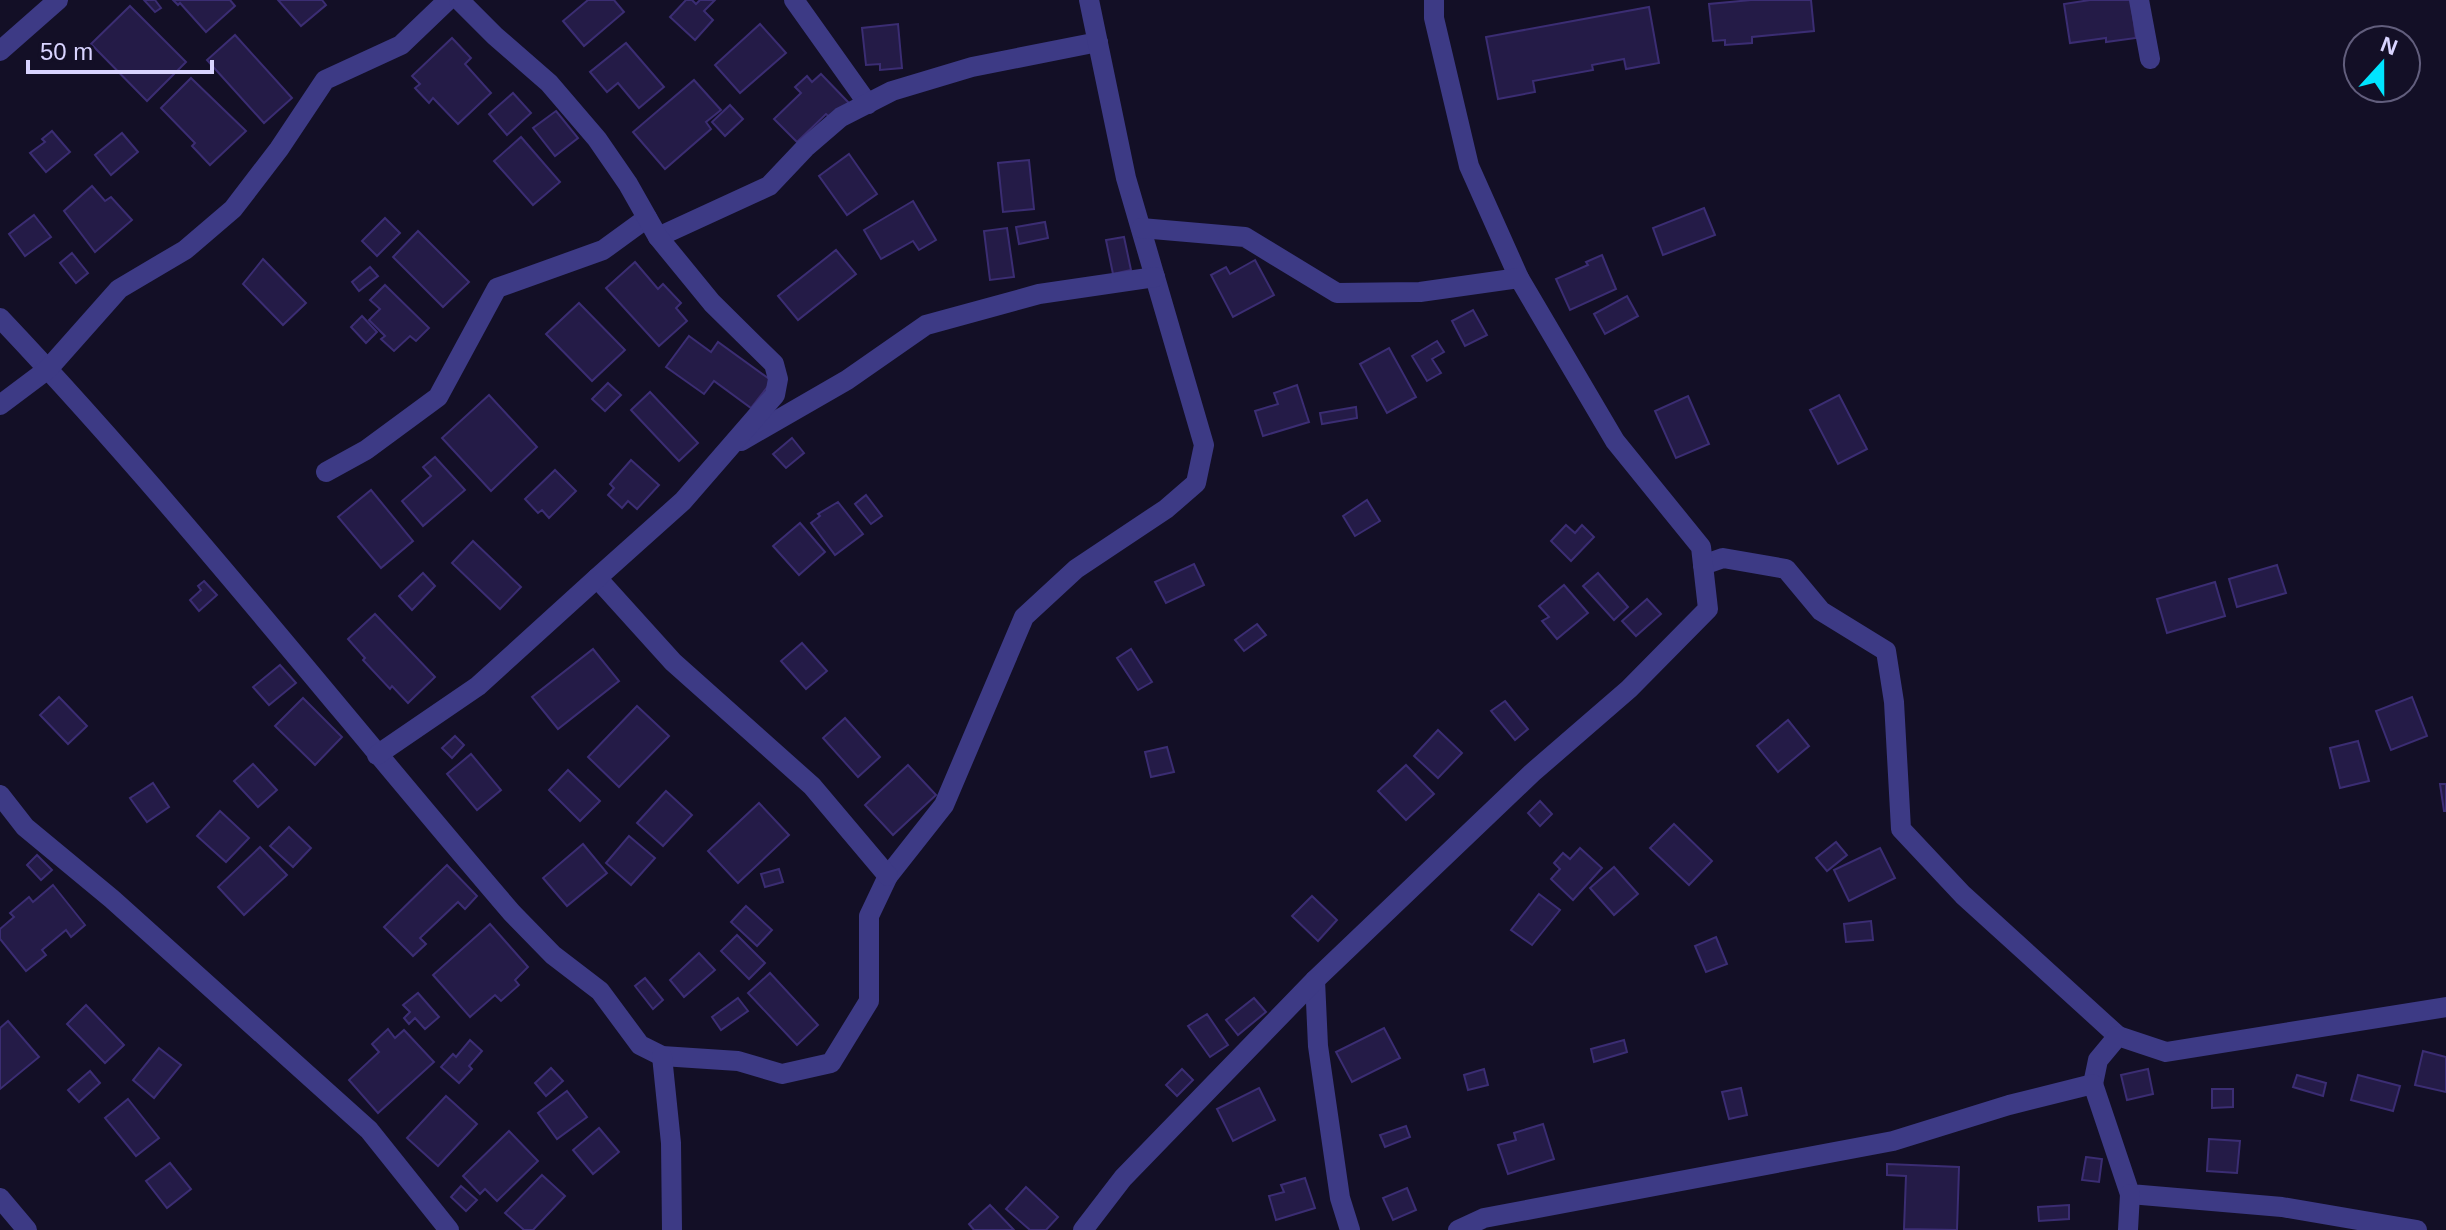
<svg xmlns="http://www.w3.org/2000/svg" width="2446" height="1230" font-family="Helvetica,sans-serif">
<style>
.building{fill:#241b47;stroke:#3b2d73;stroke-width:2}
.lines{fill:none;stroke-linecap:round;stroke-linejoin:round}
.minor{stroke:#3d3a85;stroke-width:20}
</style>
<rect width="100%" height="100%" fill="#130f26"/>
<g class="building">
<polygon points="144,0 155,0 161,8 155,12"/>
<polygon points="173,0 230,0 235,6 206,32 180,3 178,5"/>
<polygon points="278,0 322,0 326,5 301,26"/>
<polygon points="588,0 614,0 624,12 584,46 563,21"/>
<polygon points="686,0 692,0 696,4 700,0 715,0 704,11 713,20 695,40 670,17"/>
<polygon points="1751,0 1811,0 1814,31 1752,37 1752,43 1725,45 1725,40 1713,41 1709,4"/>
<polygon points="2090,0 2131,0 2136,38 2106,42 2106,38 2070,43 2064,4"/>
<polygon points="130,6 186,62 147,101 91,44"/>
<polygon points="1649,7 1659,63 1626,69 1624,59 1592,65 1593,70 1533,81 1535,92 1498,99 1486,37"/>
<polygon points="760,24 786,53 740,93 715,65"/>
<polygon points="898,24 902,68 880,70 880,64 866,65 862,28"/>
<polygon points="235,35 292,98 264,123 207,60"/>
<polygon points="452,38 471,58 465,64 491,93 458,124 433,98 429,103 415,88 420,84 412,76"/>
<polygon points="626,43 664,87 639,108 618,83 607,92 590,72"/>
<polygon points="821,74 849,103 832,119 826,114 797,142 774,119 801,93 795,87 807,76 812,82"/>
<polygon points="191,78 246,131 210,165 192,146 195,143 161,108"/>
<polygon points="694,80 721,110 706,122 711,129 665,169 633,132"/>
<polygon points="513,93 531,113 507,135 489,114"/>
<polygon points="730,105 743,119 725,136 712,122"/>
<polygon points="556,111 578,138 555,156 533,128"/>
<polygon points="52,131 70,152 46,172 30,153 45,142 42,139"/>
<polygon points="122,133 138,152 111,175 95,155"/>
<polygon points="521,137 560,182 533,205 494,161"/>
<polygon points="849,154 877,194 847,215 819,176"/>
<polygon points="1029,160 1034,209 1003,212 998,163"/>
<polygon points="92,186 105,201 111,197 132,220 95,252 64,211"/>
<polygon points="913,201 936,240 919,250 913,241 881,259 864,230"/>
<polygon points="1704,208 1715,235 1663,255 1653,228"/>
<polygon points="34,215 51,237 25,256 9,234"/>
<polygon points="385,218 400,233 377,256 362,241"/>
<polygon points="1045,222 1048,238 1019,244 1016,227"/>
<polygon points="1007,228 1014,277 990,280 984,231"/>
<polygon points="418,231 469,282 443,307 393,257"/>
<polygon points="1124,237 1131,270 1113,274 1106,240"/>
<polygon points="836,250 856,274 798,320 778,296"/>
<polygon points="72,253 88,273 76,283 60,263"/>
<polygon points="1602,255 1616,289 1570,310 1556,279 1588,265 1586,262"/>
<polygon points="263,259 306,303 283,325 243,284"/>
<polygon points="1255,260 1274,295 1233,317 1211,275 1226,267 1230,274"/>
<polygon points="635,262 658,289 663,284 681,303 676,308 687,321 659,346 606,288"/>
<polygon points="370,267 378,276 359,291 352,282"/>
<polygon points="385,285 429,328 416,341 410,336 394,351 381,339 385,336 369,320 380,309 370,300"/>
<polygon points="1627,296 1638,316 1605,334 1594,314"/>
<polygon points="579,303 625,350 592,381 546,334"/>
<polygon points="1473,310 1487,335 1465,346 1452,321"/>
<polygon points="362,316 377,332 366,343 351,327"/>
<polygon points="689,336 711,352 718,342 772,381 751,408 714,381 704,394 666,367"/>
<polygon points="1437,341 1444,352 1432,359 1441,373 1427,381 1412,356"/>
<polygon points="1389,348 1416,397 1387,413 1360,364"/>
<polygon points="608,383 621,395 605,411 592,399"/>
<polygon points="1297,385 1309,422 1263,436 1255,411 1278,404 1274,393"/>
<polygon points="650,392 698,443 679,461 631,410"/>
<polygon points="489,395 537,447 491,491 442,438"/>
<polygon points="1839,395 1867,449 1838,464 1810,410"/>
<polygon points="1688,396 1709,444 1676,458 1655,411"/>
<polygon points="1356,407 1357,418 1322,424 1320,413"/>
<polygon points="792,438 804,453 786,468 773,454"/>
<polygon points="435,457 465,490 423,526 402,501 431,476 423,467"/>
<polygon points="631,460 659,485 637,509 628,501 622,508 608,495 614,488 610,484"/>
<polygon points="555,470 576,491 549,518 542,510 538,513 525,499"/>
<polygon points="371,490 413,541 381,568 338,517"/>
<polygon points="866,495 882,516 871,524 855,504"/>
<polygon points="1367,500 1380,521 1355,536 1343,516"/>
<polygon points="838,502 863,534 835,555 811,523 820,516 818,514"/>
<polygon points="800,523 825,552 799,575 773,546"/>
<polygon points="1566,525 1575,533 1582,525 1594,537 1571,561 1551,541"/>
<polygon points="473,541 521,587 500,609 452,563"/>
<polygon points="1194,564 1204,585 1166,603 1155,582"/>
<polygon points="2277,565 2286,593 2237,607 2229,579"/>
<polygon points="423,573 435,586 412,610 399,596"/>
<polygon points="1598,573 1628,607 1614,620 1583,586"/>
<polygon points="204,581 217,595 199,611 190,600 201,590 198,586"/>
<polygon points="2215,582 2225,616 2167,633 2157,599"/>
<polygon points="1564,585 1588,613 1557,639 1542,621 1549,617 1539,606"/>
<polygon points="1647,599 1661,614 1636,636 1622,621"/>
<polygon points="375,614 435,677 408,703 392,686 390,689 363,660 365,658 348,639"/>
<polygon points="1257,624 1266,635 1244,651 1235,640"/>
<polygon points="802,643 827,671 806,689 781,661"/>
<polygon points="593,649 619,681 558,729 532,697"/>
<polygon points="1131,649 1152,682 1138,690 1117,658"/>
<polygon points="280,665 296,683 269,705 253,687"/>
<polygon points="59,697 87,726 68,744 40,715"/>
<polygon points="2412,697 2427,736 2391,750 2376,711"/>
<polygon points="303,698 342,737 315,765 275,726"/>
<polygon points="1505,701 1528,729 1515,740 1491,711"/>
<polygon points="637,706 669,736 619,787 588,757"/>
<polygon points="845,718 880,757 858,777 823,738"/>
<polygon points="1788,720 1809,746 1778,772 1757,746"/>
<polygon points="1438,730 1462,753 1438,778 1414,756"/>
<polygon points="455,736 464,745 452,758 442,748"/>
<polygon points="2358,741 2369,781 2340,788 2330,748"/>
<polygon points="1167,747 1174,772 1151,777 1145,752"/>
<polygon points="471,754 501,790 477,810 447,774"/>
<polygon points="253,764 277,790 258,807 234,781"/>
<polygon points="908,765 936,795 893,835 865,805"/>
<polygon points="1406,765 1434,794 1406,820 1378,791"/>
<polygon points="568,770 600,801 580,821 549,790"/>
<polygon points="153,783 169,807 147,822 130,798"/>
<polygon points="2440,784 2446,784 2446,811 2444,811"/>
<polygon points="666,791 692,815 663,846 637,823"/>
<polygon points="1540,801 1552,814 1540,826 1528,813"/>
<polygon points="759,803 789,835 738,883 708,851"/>
<polygon points="220,811 249,838 226,862 197,836"/>
<polygon points="1674,824 1712,861 1689,885 1650,848"/>
<polygon points="289,827 311,848 293,867 270,846"/>
<polygon points="629,836 655,858 631,885 606,863"/>
<polygon points="1836,842 1847,855 1827,871 1816,858"/>
<polygon points="583,844 607,873 567,906 543,878"/>
<polygon points="260,847 287,875 244,915 218,887"/>
<polygon points="1580,848 1602,868 1573,900 1551,879 1560,869 1554,863 1563,853 1570,859"/>
<polygon points="1880,848 1895,878 1849,901 1834,870"/>
<polygon points="37,855 52,870 41,880 27,865"/>
<polygon points="447,865 477,896 465,909 458,902 420,938 426,944 413,956 384,927"/>
<polygon points="1614,867 1638,894 1614,915 1590,888"/>
<polygon points="779,869 783,882 765,887 761,874"/>
<polygon points="53,885 85,925 71,937 66,930 42,950 46,955 26,971 0,939 0,929 14,917 10,913 29,897 33,902"/>
<polygon points="1539,894 1560,910 1532,945 1511,930"/>
<polygon points="1312,896 1337,920 1318,941 1292,916"/>
<polygon points="746,906 772,930 757,946 731,922"/>
<polygon points="1871,921 1873,940 1846,942 1844,924"/>
<polygon points="490,924 528,967 515,980 519,985 501,1001 495,995 470,1017 433,975"/>
<polygon points="737,935 765,963 749,979 721,951"/>
<polygon points="1716,937 1727,964 1706,972 1695,946"/>
<polygon points="699,953 715,970 684,997 670,980"/>
<polygon points="770,973 818,1025 797,1045 748,993"/>
<polygon points="645,978 663,1000 653,1009 635,986"/>
<polygon points="418,993 439,1017 425,1029 415,1018 409,1024 404,1018 410,1012 403,1005"/>
<polygon points="738,998 748,1011 721,1030 712,1017"/>
<polygon points="1254,998 1266,1012 1238,1035 1226,1020"/>
<polygon points="86,1005 124,1045 105,1063 67,1024"/>
<polygon points="1207,1014 1228,1045 1210,1057 1188,1026"/>
<polygon points="8,1021 39,1057 0,1089 0,1028"/>
<polygon points="1384,1028 1400,1058 1352,1082 1336,1052"/>
<polygon points="388,1029 395,1038 404,1030 434,1062 378,1113 349,1080 379,1052 372,1044"/>
<polygon points="470,1040 482,1051 469,1066 472,1069 459,1083 441,1067 453,1054 456,1057"/>
<polygon points="1624,1040 1627,1052 1594,1062 1591,1049"/>
<polygon points="159,1048 181,1065 154,1098 133,1080"/>
<polygon points="2423,1051 2446,1057 2446,1092 2415,1085"/>
<polygon points="551,1068 563,1081 546,1096 535,1083"/>
<polygon points="1182,1069 1193,1080 1177,1096 1166,1085"/>
<polygon points="1484,1069 1488,1085 1468,1090 1464,1075"/>
<polygon points="2148,1069 2153,1094 2127,1100 2121,1075"/>
<polygon points="90,1071 100,1083 79,1102 68,1090"/>
<polygon points="2297,1075 2326,1083 2323,1096 2293,1087"/>
<polygon points="2358,1075 2400,1086 2393,1111 2351,1100"/>
<polygon points="1259,1088 1275,1120 1233,1141 1217,1109"/>
<polygon points="1741,1088 1747,1115 1729,1119 1722,1092"/>
<polygon points="2212,1089 2233,1089 2233,1107 2212,1108"/>
<polygon points="567,1091 587,1117 557,1139 538,1113"/>
<polygon points="446,1096 477,1124 438,1166 407,1138"/>
<polygon points="128,1099 159,1138 136,1156 105,1118"/>
<polygon points="1543,1124 1554,1159 1508,1174 1498,1145 1516,1140 1514,1133"/>
<polygon points="1406,1126 1410,1137 1385,1147 1380,1135"/>
<polygon points="599,1128 619,1152 593,1174 573,1150"/>
<polygon points="509,1131 538,1161 497,1201 485,1189 480,1194 463,1176"/>
<polygon points="2209,1139 2240,1141 2237,1173 2207,1171"/>
<polygon points="2086,1157 2102,1159 2099,1182 2082,1180"/>
<polygon points="170,1163 191,1189 167,1208 146,1181"/>
<polygon points="1887,1164 1959,1167 1957,1230 1904,1229 1906,1176 1887,1175"/>
<polygon points="542,1175 565,1196 533,1230 524,1230 505,1213"/>
<polygon points="1305,1178 1315,1208 1276,1220 1269,1196 1284,1192 1281,1185"/>
<polygon points="461,1186 477,1200 466,1211 451,1197"/>
<polygon points="1026,1187 1058,1217 1046,1230 1030,1230 1006,1209"/>
<polygon points="1407,1188 1416,1210 1393,1220 1383,1198"/>
<polygon points="990,1205 1014,1230 974,1230 969,1224"/>
<polygon points="2069,1205 2069,1219 2039,1221 2038,1207"/>
</g>
<g class="lines">
<g class="minor">
<polyline points="794,0 868,104"/>
<polyline points="1434,0 1434,18 1469,166 1519,278"/>
<polyline points="2139,0 2150,59"/>
<polyline points="0,51 58,0"/>
<polyline points="658,237 769,186 805,148 841,117 892,91 972,67 1098,42"/>
<path d="M0,318c179,189 342,397 512,595l41,42 47,36 40,54 22,11 76,5 44,13 49,-11 38,-62v-85l19,-40 56,-71 80,-188 52,-48 90,-60 30,-26 8,-38 -78,-267 -37,-178"/>
<polyline points="0,405 48,369 119,289 185,250 233,209 279,149 325,80 401,45 448,0"/>
<polyline points="741,441 847,380 926,325 1039,294 1155,277"/>
<polyline points="326,472 366,450 438,397 497,288 603,250 647,218"/>
<polyline points="1703,565 1723,558 1786,569 1821,611 1886,651 1894,702 1901,829 1963,895 2118,1036"/>
<polyline points="597,578 673,662 812,786 888,876"/>
<polyline points="377,755 478,686 597,578 683,501 775,395 778,379 774,364 712,303 658,237 628,184 597,139 549,83 495,36 459,0"/>
<polyline points="0,795 25,827 112,899 369,1130 449,1230"/>
<polyline points="1315,980 1318,1046 1340,1198 1350,1230"/>
<polyline points="662,1056 671,1143 672,1230"/>
<polyline points="2093,1084 2098,1060 2118,1036 2166,1052 2446,1007"/>
<polyline points="0,1198 27,1230"/>
<polyline points="1083,1230 1123,1178 1315,980 1532,773 1629,689 1708,609 1701,547 1615,441 1519,278 1420,292 1337,293 1245,237 1141,228"/>
<polyline points="1458,1230 1484,1218 1893,1141 2009,1105 2093,1084 2130,1194 2282,1207 2417,1230"/>
<polyline points="2128,1230 2130,1194"/>
</g>
</g>
<g transform="translate(2382 64) rotate(21)"><circle r="38" fill="#130f26" stroke="#625e7d" stroke-width="2"/>
<path d="M0-6L14 30L0 20L-14 30Z" fill="#00e5ff"/>
<text y="-12" font-size="22" font-weight="bold" text-anchor="middle" fill="#d9d4ff">N</text>
</g>
<path d="M28 60v12h184v-12" fill="none" stroke="#d9d4ff" stroke-width="4"/>
<text x="40" y="60" font-size="24" fill="#d9d4ff" stroke="#130f26" stroke-width="6" paint-order="stroke">50 m</text>
</svg>
